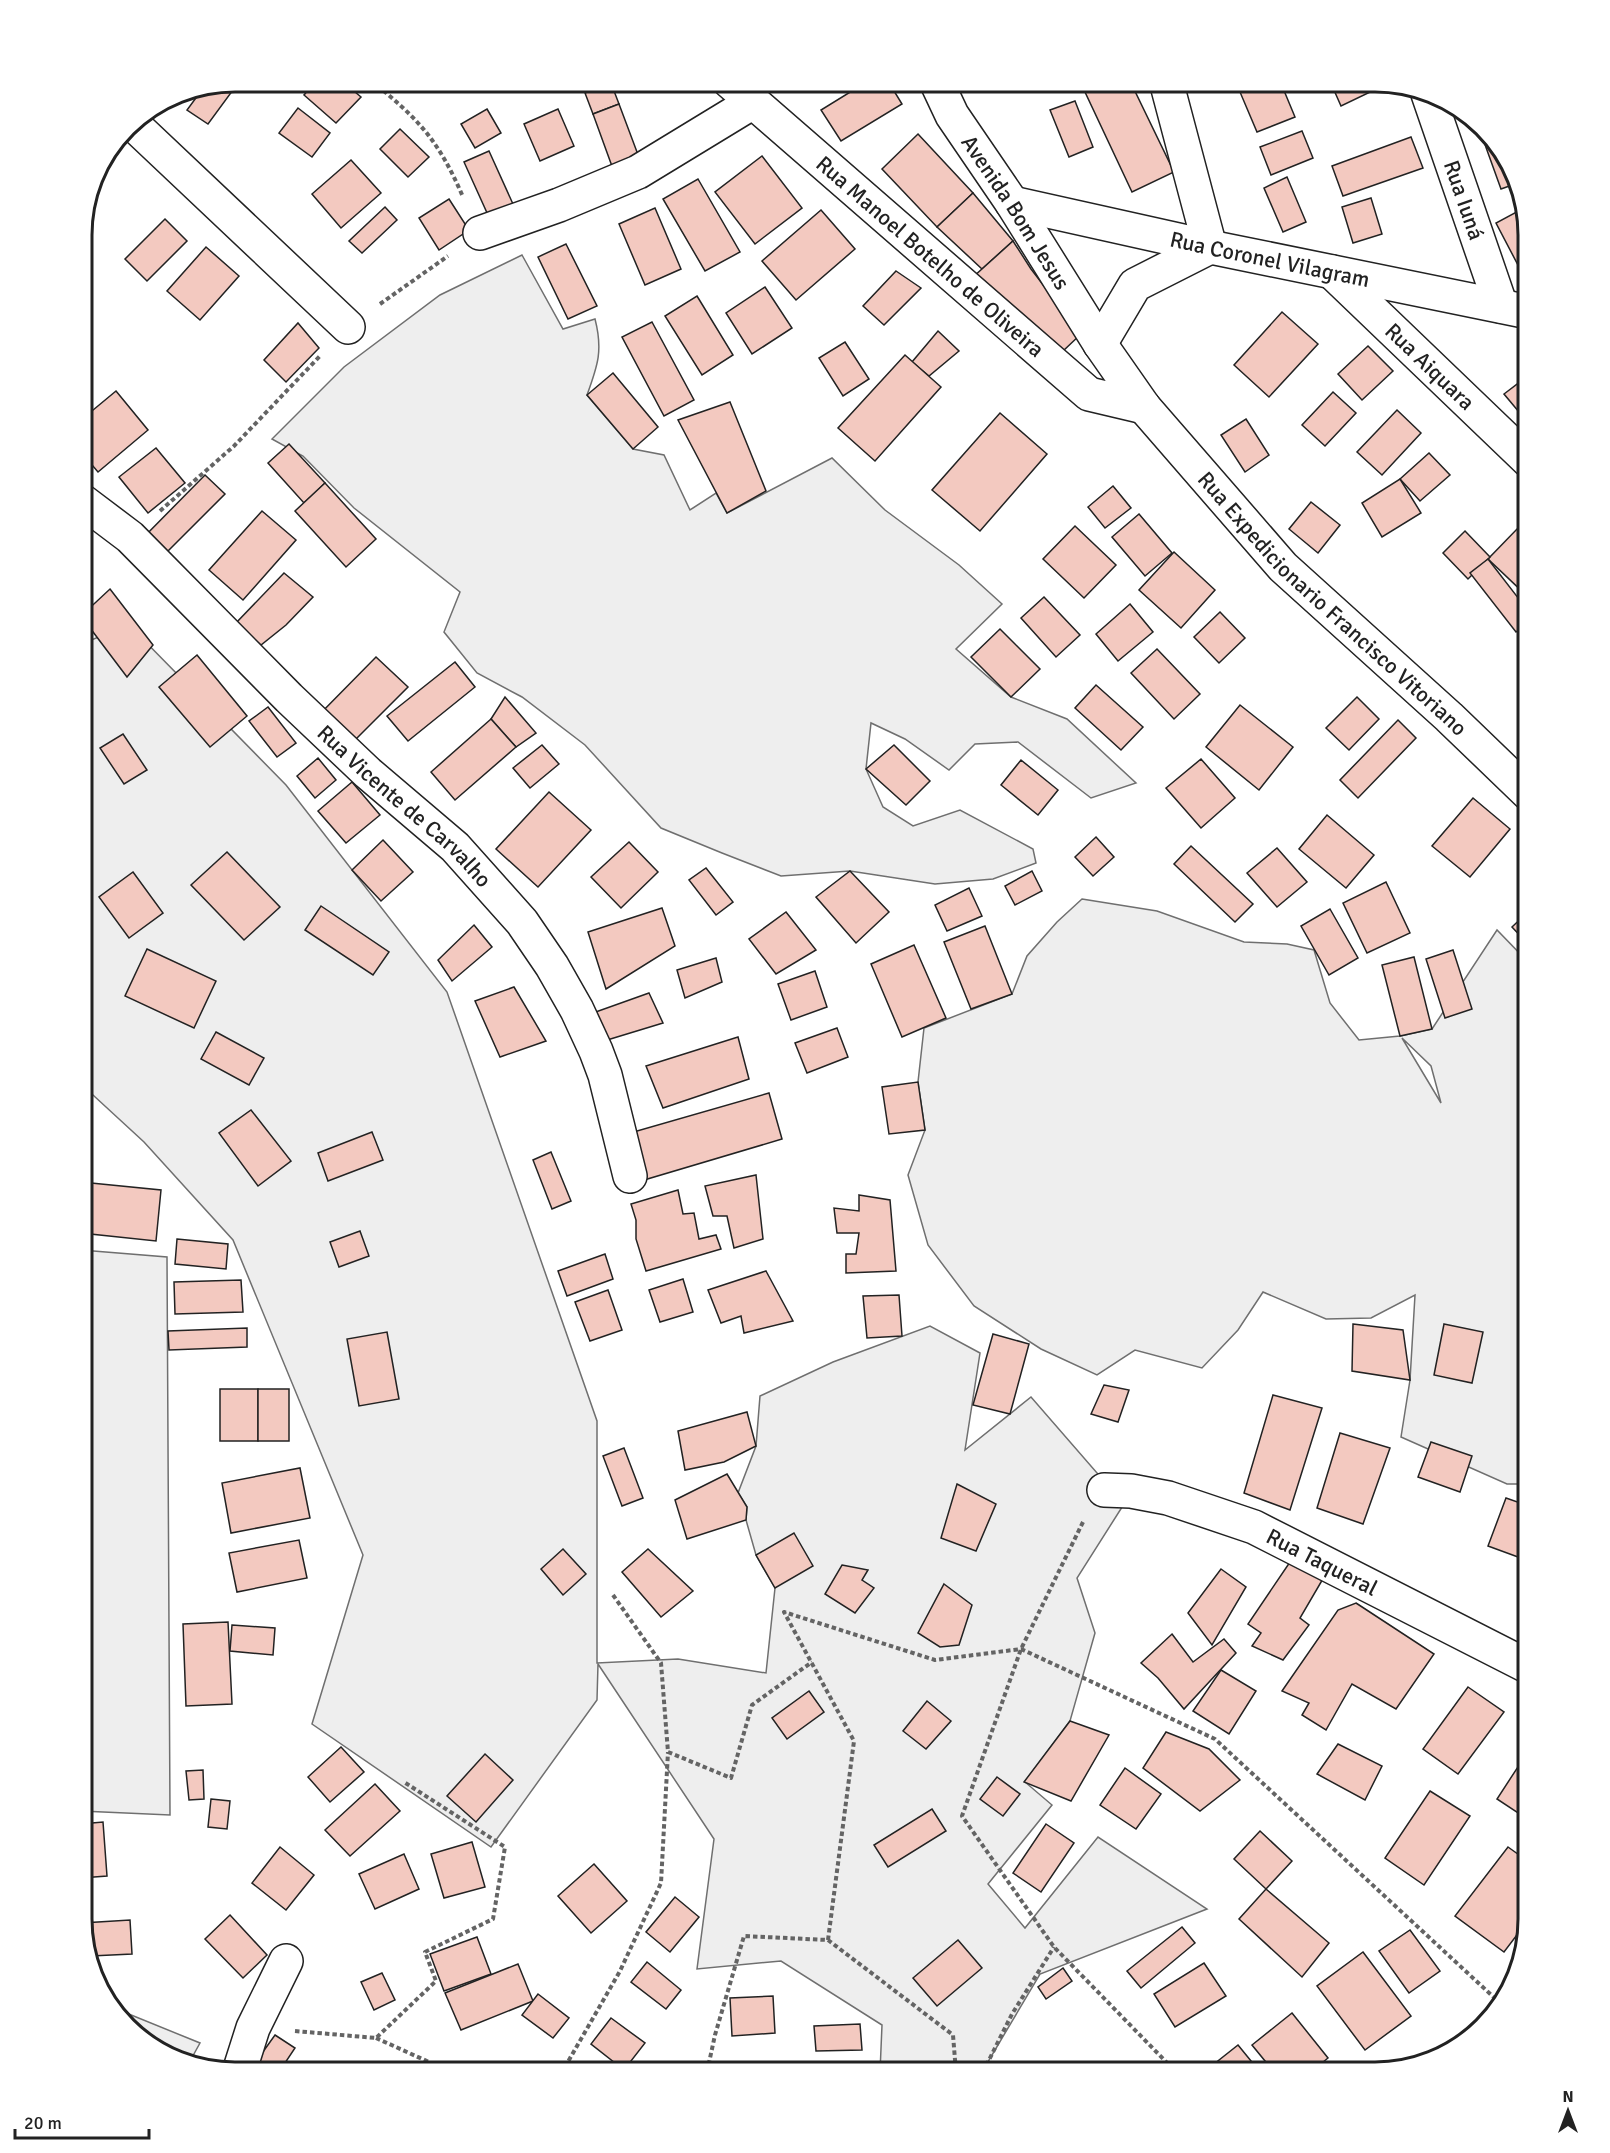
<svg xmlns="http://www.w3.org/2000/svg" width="1610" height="2153" font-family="Signika,sans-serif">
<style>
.green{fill:#eee;stroke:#6f6f6f;stroke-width:1.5;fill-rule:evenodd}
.building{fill:#f3c9c0;stroke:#222;stroke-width:1.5}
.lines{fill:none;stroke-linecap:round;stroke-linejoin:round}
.minor-casing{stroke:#222;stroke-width:36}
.major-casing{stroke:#222;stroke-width:36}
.path{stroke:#646464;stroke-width:4;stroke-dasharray:4.5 3;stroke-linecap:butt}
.minor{stroke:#fff;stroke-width:33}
.major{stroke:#fff;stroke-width:33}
.labels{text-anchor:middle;stroke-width:4.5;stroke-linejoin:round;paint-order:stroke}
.street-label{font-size:22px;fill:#222;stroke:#fff}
.rim{fill:none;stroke:#222;stroke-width:3}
</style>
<rect width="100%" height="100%" fill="#fff"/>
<g class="green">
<path d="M522,255l41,74 32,-10c8,31 3,46 -8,76l46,54 31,6 26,55 26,-17 11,20 105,-55 53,52 74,55 43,39 -46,45 55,48 56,22 69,64 -45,15 -73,-56 -43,2 -26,26 -44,-31 -34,-16 -5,46 17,38 30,19 47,-16 73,39 3,14 -43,16 -58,5 -85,-13 -69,5 -59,-23 -61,-25 -76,-83 -63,-48 -45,-24 -33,-41 16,-40 -106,-84 -51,-52 -31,-17 72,-72 96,-72z"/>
<polygon points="129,625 286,785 447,992 597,1421 597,1663 678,1659 766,1673 775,1588 756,1555 746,1520 747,1507 738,1493 756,1446 760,1396 833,1362 930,1326 980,1353 965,1450 1031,1397 1124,1504 1077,1578 1095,1633 1070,1721 1025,1782 1052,1805 988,1884 1025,1928 1098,1837 1207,1909 1040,1974 982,2072 880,2072 882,2025 781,1961 697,1969 714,1839 598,1664 597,1700 491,1847 312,1724 363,1555 233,1240 144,1142 81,1084 81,644"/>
<path d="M1082,899l75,12 87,31 43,2 27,6 16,53 29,37 41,-4 32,-7 65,-99 32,33v521h-22l-106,-47 9,-57 5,-85 -44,23 -45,1 -63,-27 -25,38 -36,38 -67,-18 -38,25 -56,-26 -67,-43 -46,-61 -20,-70 17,-45 -7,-48 6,-54 88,-34 15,-38 30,-34zM1402,1038l29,28 10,37z"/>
<polygon points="81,1250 167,1257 170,1815 81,1811"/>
<polygon points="114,2008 200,2043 190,2061 157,2051"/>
</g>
<g class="building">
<polygon points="272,81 296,81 289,92"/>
<polygon points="316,81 342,81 361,97 336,123 304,95"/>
<polygon points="634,81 655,81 646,92"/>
<polygon points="868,81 888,81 902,104 841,141 821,110"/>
<polygon points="1106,81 1130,81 1174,172 1132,192 1085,92"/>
<polygon points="1268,81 1280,81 1295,117 1257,132 1240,92"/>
<polygon points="1330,81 1385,81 1389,83 1341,106"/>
<polygon points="223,83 233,90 208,124 187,110 204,87"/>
<polygon points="611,83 619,104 593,114 585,93"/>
<polygon points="1075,101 1093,147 1069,157 1050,110"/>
<polygon points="619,104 640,160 613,169 593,114"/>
<polygon points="298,108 330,133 312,157 279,133"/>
<polygon points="487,109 501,133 475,148 461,124"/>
<polygon points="558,109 574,146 540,161 524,124"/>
<polygon points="1479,128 1508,157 1515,184 1501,189"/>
<polygon points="400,129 429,157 408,177 380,149"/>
<polygon points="1302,131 1313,158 1271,175 1260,147"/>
<polygon points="918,134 973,193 937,227 882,169"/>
<polygon points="1411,137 1423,168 1343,196 1332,166"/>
<polygon points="489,151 513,204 488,215 464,162"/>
<polygon points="762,156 802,208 755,244 715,192"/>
<polygon points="351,160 381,193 341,228 312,194"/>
<polygon points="1287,177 1306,222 1283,232 1264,188"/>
<polygon points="698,179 740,252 705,271 663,199"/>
<polygon points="973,193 1013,241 982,269 937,227"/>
<polygon points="1371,198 1382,234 1353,243 1342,207"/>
<polygon points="449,199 469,230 439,250 419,218"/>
<polygon points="385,207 397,220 362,253 349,241"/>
<polygon points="655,208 681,269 645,285 619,224"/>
<polygon points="1522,209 1529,234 1529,262 1519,267 1496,223"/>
<polygon points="821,210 855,249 796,300 762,261"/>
<polygon points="165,219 187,241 147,281 125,259"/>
<polygon points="1013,241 1031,269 1081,334 1063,351 972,278"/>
<polygon points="566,244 597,306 568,319 538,257"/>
<polygon points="206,247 239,276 200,320 167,291"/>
<polygon points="896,271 921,288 884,325 863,306"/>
<polygon points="765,287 792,328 752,354 726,313"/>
<polygon points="697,296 733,355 702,375 665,316"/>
<polygon points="1282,312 1318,344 1269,397 1234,365"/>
<polygon points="652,322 694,400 664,416 622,337"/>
<polygon points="298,323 319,348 286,382 264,360"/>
<polygon points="938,331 959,351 929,376 912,362"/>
<polygon points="845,342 869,379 843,396 819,358"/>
<polygon points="1368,346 1393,371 1362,400 1338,374"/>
<polygon points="905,355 941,387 875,461 838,428"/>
<polygon points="613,373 658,427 633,449 587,395"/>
<polygon points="1529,375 1529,414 1524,418 1504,394"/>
<polygon points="116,391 148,430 98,472 81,452 81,420"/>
<polygon points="1333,392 1356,413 1325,446 1302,425"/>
<polygon points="730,402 766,491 727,513 678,420"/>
<polygon points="1397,410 1421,433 1382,475 1357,452"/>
<polygon points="1000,413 1047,454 980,531 932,490"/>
<polygon points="1246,419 1269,455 1245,472 1221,435"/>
<polygon points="289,444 325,483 304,503 268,463"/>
<polygon points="156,448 185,483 148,513 119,477"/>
<polygon points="1429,453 1450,475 1420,501 1400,479"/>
<polygon points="205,475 225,494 158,561 139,542"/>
<polygon points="1400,479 1421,513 1382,537 1362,503"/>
<polygon points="325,483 376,539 346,567 295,511"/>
<polygon points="1113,486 1131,508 1105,528 1088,507"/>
<polygon points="1311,502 1340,525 1318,553 1289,529"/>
<polygon points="262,511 296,540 243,600 209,570"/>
<polygon points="1139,514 1172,553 1145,576 1112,537"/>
<polygon points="1075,526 1116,565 1084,598 1043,559"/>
<polygon points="1518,528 1529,539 1529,598 1488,559"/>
<polygon points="1465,531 1490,557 1468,579 1443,553"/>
<polygon points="1174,552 1215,590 1181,628 1139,590"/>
<polygon points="1488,559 1529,612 1529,622 1516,632 1470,573"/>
<polygon points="284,573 313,597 286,625 261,645 236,623"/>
<polygon points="110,589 153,645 127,677 81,616"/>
<polygon points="1044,597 1080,635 1056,657 1021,618"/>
<polygon points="1130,604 1153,632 1118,661 1096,634"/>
<polygon points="1220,612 1245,638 1219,663 1194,637"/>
<polygon points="1000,629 1040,669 1011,697 971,657"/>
<polygon points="1157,649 1200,694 1174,719 1131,673"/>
<polygon points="197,655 247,716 210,747 159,687"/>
<polygon points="376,657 408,687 345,750 314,720"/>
<polygon points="455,662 475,687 408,741 387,716"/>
<polygon points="1096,685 1143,727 1121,750 1075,708"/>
<polygon points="505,697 536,733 516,747 491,719"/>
<polygon points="1357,697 1379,719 1349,750 1326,728"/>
<polygon points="1240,705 1293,747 1259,790 1206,747"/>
<polygon points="268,707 296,743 277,757 249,721"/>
<polygon points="491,719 516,747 455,800 431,772"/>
<polygon points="1398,720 1416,738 1358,798 1340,780"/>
<polygon points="123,734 147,770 124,784 100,748"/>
<polygon points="542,745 559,764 530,788 513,768"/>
<polygon points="894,745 930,781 906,805 866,769"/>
<polygon points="318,758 336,780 315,798 297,776"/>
<polygon points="1201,759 1235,798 1201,828 1166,788"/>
<polygon points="1021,760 1058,790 1038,815 1001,785"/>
<polygon points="352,782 380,815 346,843 318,811"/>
<polygon points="549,792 591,830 538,887 496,849"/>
<polygon points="1473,798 1510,829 1470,877 1432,846"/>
<polygon points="1327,815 1374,855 1346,888 1299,849"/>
<polygon points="1096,837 1114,857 1093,876 1075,857"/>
<polygon points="383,840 413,872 381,901 352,870"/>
<polygon points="629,842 658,872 621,908 591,877"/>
<polygon points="1191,846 1253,904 1235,922 1174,864"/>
<polygon points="1277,848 1307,882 1277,907 1247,873"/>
<polygon points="227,852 280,907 244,940 191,885"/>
<polygon points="706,868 733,902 716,915 689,880"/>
<polygon points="850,871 889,912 856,943 816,897"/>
<polygon points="1032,871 1042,891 1015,905 1005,886"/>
<polygon points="133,872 163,913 129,938 99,897"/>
<polygon points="1386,882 1410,933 1367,953 1343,903"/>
<polygon points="969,888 982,916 947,931 935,905"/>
<polygon points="321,906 389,952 373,975 305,930"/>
<polygon points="662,908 675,946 606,989 588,932"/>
<polygon points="1330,909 1358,958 1329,975 1301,926"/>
<polygon points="1529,911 1529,945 1512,927"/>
<polygon points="786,912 816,950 776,974 749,939"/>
<polygon points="474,925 492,947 452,981 438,960"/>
<polygon points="985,926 1012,994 971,1009 944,942"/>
<polygon points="914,945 946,1018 902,1037 871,964"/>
<polygon points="147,949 216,981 194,1028 125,996"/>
<polygon points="1453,950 1472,1009 1445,1018 1426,959"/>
<polygon points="1414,957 1432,1029 1400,1036 1382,965"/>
<polygon points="716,958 722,982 685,998 677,970"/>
<polygon points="815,971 827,1007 791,1020 778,984"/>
<polygon points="514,987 546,1041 500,1057 475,1001"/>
<polygon points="649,993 663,1023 594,1044 590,1014"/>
<polygon points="837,1028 848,1057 807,1073 795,1043"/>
<polygon points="216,1032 264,1058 249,1085 201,1059"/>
<polygon points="738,1037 749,1079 663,1108 646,1066"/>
<polygon points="918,1082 925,1130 889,1134 882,1087"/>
<polygon points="769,1093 782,1139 644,1180 630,1133"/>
<polygon points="251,1110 291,1161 258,1186 219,1133"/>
<polygon points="372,1132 383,1160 328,1181 318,1153"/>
<polygon points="551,1152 571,1201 552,1209 533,1160"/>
<polygon points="756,1175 763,1239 734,1248 727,1216 713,1216 705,1186"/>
<polygon points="81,1182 161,1190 156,1241 81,1233"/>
<polygon points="678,1190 683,1214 694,1213 699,1239 716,1235 721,1249 646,1271 636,1239 636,1220 631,1204"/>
<polygon points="859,1195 890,1200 896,1271 846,1273 846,1254 856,1254 859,1233 837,1233 834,1208 859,1211"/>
<polygon points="360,1231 369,1256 339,1267 330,1242"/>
<polygon points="177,1239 228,1244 226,1269 175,1264"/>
<polygon points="605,1254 613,1279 567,1296 558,1271"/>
<polygon points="766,1271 793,1321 744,1333 741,1316 721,1323 708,1290"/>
<polygon points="683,1279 693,1312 660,1322 649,1290"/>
<polygon points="241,1280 243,1312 175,1314 174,1282"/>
<polygon points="608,1290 622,1330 590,1341 575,1302"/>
<polygon points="899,1295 902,1336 867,1338 863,1296"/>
<polygon points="1353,1324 1403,1330 1410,1380 1352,1371"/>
<polygon points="1444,1324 1483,1332 1472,1383 1434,1375"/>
<polygon points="247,1328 247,1347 169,1350 168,1331"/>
<polygon points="387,1332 399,1399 359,1406 347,1339"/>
<polygon points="993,1334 1029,1344 1010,1414 973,1405"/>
<polygon points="1104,1385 1129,1390 1118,1422 1091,1414"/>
<rect x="220" y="1389" width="38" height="52"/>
<rect x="258" y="1389" width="31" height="52"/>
<polygon points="1273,1395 1322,1408 1290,1510 1244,1493"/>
<polygon points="747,1412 756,1446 724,1462 685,1470 678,1431"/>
<polygon points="1340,1433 1390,1448 1363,1524 1317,1508"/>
<polygon points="1431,1442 1472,1456 1460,1492 1418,1477"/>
<polygon points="624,1448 643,1498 622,1506 603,1456"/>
<polygon points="300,1468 310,1518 231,1533 222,1483"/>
<polygon points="727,1474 747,1507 746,1520 687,1539 675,1500"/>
<polygon points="957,1484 996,1504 976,1551 941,1538"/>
<polygon points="1506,1498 1529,1506 1529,1526 1518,1557 1488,1546"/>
<polygon points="794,1533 813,1566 775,1588 756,1555"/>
<polygon points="299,1540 307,1578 237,1592 229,1553"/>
<polygon points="563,1549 586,1574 563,1595 541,1569"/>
<polygon points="648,1549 693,1591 661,1617 622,1572"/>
<polygon points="1290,1562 1324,1577 1300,1618 1309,1625 1283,1660 1252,1646 1261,1633 1248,1624"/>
<polygon points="842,1565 868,1570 862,1580 874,1588 855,1613 825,1594"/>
<polygon points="1221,1569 1246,1587 1212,1645 1188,1613"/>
<polygon points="944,1584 972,1605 959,1645 940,1647 918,1633"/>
<polygon points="1356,1603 1434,1654 1396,1709 1352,1684 1326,1730 1302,1715 1309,1703 1282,1691 1338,1610"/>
<polygon points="228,1622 232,1704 186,1706 183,1624"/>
<polygon points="232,1625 275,1628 273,1655 230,1651"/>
<polygon points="1172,1634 1193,1662 1224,1639 1236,1653 1184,1709 1158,1678 1141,1663"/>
<polygon points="1221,1670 1256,1691 1229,1734 1193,1711"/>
<polygon points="1468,1687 1504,1712 1458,1774 1423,1749"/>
<polygon points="809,1691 824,1712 787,1739 772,1718"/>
<polygon points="927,1701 951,1721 926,1749 903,1731"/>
<polygon points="1070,1721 1109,1735 1071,1801 1024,1782"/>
<polygon points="1166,1732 1209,1749 1240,1780 1200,1811 1143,1768"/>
<polygon points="1338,1744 1382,1766 1365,1800 1317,1774"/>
<polygon points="341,1747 364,1772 330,1802 308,1777"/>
<polygon points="1529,1750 1529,1820 1497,1799"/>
<polygon points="485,1754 513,1780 476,1822 447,1796"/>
<polygon points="1125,1768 1161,1794 1136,1829 1100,1805"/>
<polygon points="203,1770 204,1799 189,1800 186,1771"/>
<polygon points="997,1777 1020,1794 1003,1816 980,1799"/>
<polygon points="375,1784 400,1811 350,1856 325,1830"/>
<polygon points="1430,1791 1470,1816 1424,1885 1385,1858"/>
<polygon points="211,1799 230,1801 227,1829 208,1827"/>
<polygon points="932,1809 946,1831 888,1867 874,1845"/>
<polygon points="103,1822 107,1876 81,1878 81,1824"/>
<polygon points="1046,1824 1074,1843 1041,1892 1013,1873"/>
<polygon points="1260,1831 1292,1861 1266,1889 1234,1859"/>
<polygon points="472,1842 485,1887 444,1898 431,1854"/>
<polygon points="280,1847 314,1875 286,1910 252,1883"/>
<polygon points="1508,1847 1529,1862 1529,1919 1504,1952 1455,1916"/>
<polygon points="404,1854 419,1889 375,1909 359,1874"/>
<polygon points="594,1864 627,1901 591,1933 558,1896"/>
<polygon points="1266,1889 1329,1943 1302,1977 1239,1919"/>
<polygon points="675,1897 699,1917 670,1952 646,1932"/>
<polygon points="230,1915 267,1955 243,1978 205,1939"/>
<polygon points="130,1920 132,1954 91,1956 82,1923"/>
<polygon points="1182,1927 1195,1943 1141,1988 1127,1971"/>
<polygon points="1410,1930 1440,1971 1409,1993 1379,1951"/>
<polygon points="477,1937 491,1974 444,1991 430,1954"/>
<polygon points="958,1940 982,1968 937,2006 913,1978"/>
<polygon points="1363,1952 1411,2016 1365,2050 1317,1986"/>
<polygon points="647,1962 681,1990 666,2009 631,1982"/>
<polygon points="1204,1963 1226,1996 1175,2027 1154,1994"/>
<polygon points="518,1964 533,2001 461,2030 445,1993"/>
<polygon points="1063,1968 1072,1981 1046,1999 1038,1987"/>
<polygon points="382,1973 395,2000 374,2010 361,1982"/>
<polygon points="538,1994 569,2018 553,2038 522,2015"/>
<polygon points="773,1996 775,2033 732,2036 730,1998"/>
<polygon points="1292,2013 1328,2058 1311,2072 1274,2072 1252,2045"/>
<polygon points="611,2018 645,2043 624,2070 591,2044"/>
<polygon points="860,2024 862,2050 816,2051 814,2026"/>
<polygon points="275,2035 295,2048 279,2072 253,2072 250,2070"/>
<polygon points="1238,2045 1260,2072 1204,2072"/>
<polygon points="798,2066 798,2072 731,2072 731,2069"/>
</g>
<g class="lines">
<g class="minor-casing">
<g id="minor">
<path id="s1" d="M729,81l360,313 55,13"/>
<path id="s2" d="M1428,94l73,212"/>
<polyline points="131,122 348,327"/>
<path id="s3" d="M1012,203l198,44 319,65"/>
<polyline points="480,233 559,205 638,172 753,102"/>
<path id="s4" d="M1332,272l197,189"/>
<polyline points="1100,344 1135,285 1210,247 1166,81"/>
<path id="s5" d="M81,500l49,37 159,161 79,75 87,74 67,75 30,44 25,44 19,41 9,24 25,101"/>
<path id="s6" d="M1104,1490l27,1 37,7 86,29 275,140"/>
<polyline points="239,2072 253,2028 286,1961"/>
</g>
</g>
<g class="major-casing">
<g id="major">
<path id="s7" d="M936,81l16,34 60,88 88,141 44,63 139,160 166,150 80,77"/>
</g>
</g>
<g class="path">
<path d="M372,81c20,17 41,34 57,55 14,18 25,40 34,61"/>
<polyline points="380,304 448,256"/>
<polyline points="81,364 83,360"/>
<polyline points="160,511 234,446 320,356"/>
<polyline points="1083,1522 1021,1649 962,1816 1054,1947 1176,2072"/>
<polyline points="613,1595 661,1663 668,1752 731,1778 752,1705 812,1662"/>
<polyline points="828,1940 854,1741 784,1612 935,1660 1021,1649 1215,1739 1500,2003"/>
<polyline points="295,2031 376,2038 436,1981 425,1952 493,1919 505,1847 404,1782"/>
<polyline points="376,2038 451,2072"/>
<polyline points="559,2072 565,2067 620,1971 661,1883 668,1752"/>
<polyline points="707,2072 715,2035 744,1936 828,1940 953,2035 956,2072"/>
<polyline points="983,2072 1012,2014 1054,1947"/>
</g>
<use href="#minor" class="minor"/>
<use href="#major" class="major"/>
</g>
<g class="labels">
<g class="street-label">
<text dy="8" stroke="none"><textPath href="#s2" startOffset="112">Rua Iuná</textPath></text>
<text dy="8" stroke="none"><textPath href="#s7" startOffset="154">Avenida Bom Jesus</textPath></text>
<text dy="8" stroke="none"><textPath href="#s1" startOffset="267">Rua Manoel Botelho de Oliveira</textPath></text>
<text dy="8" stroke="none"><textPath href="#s3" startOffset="264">Rua Coronel Vilagram</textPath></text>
<text dy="8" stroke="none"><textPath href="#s4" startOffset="136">Rua Aiquara</textPath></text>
<text dy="8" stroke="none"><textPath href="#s7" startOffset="660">Rua Expedicionario Francisco Vitoriano</textPath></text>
<text dy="8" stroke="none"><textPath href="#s5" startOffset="446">Rua Vicente de Carvalho</textPath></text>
<text dy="8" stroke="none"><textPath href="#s6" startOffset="232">Rua Taqueral</textPath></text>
</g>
</g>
<path d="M0 0H1610V2153H0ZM235 92H1375A143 143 0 0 1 1518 235V1919A143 143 0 0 1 1375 2062H235A143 143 0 0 1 92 1919V235A143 143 0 0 1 235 92Z" fill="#fff" fill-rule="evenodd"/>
<path class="rim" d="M235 92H1375A143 143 0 0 1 1518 235V1919A143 143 0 0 1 1375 2062H235A143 143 0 0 1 92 1919V235A143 143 0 0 1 235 92Z"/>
<g transform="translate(1568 2111)" stroke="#ffffff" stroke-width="4.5" paint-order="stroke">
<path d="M0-4.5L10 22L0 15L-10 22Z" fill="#222222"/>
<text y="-9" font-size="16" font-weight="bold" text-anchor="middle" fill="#222222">N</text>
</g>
<path d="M15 2129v9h134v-9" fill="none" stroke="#222222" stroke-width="3"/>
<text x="24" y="2129" font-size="18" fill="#222222" stroke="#ffffff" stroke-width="4.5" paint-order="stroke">20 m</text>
</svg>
